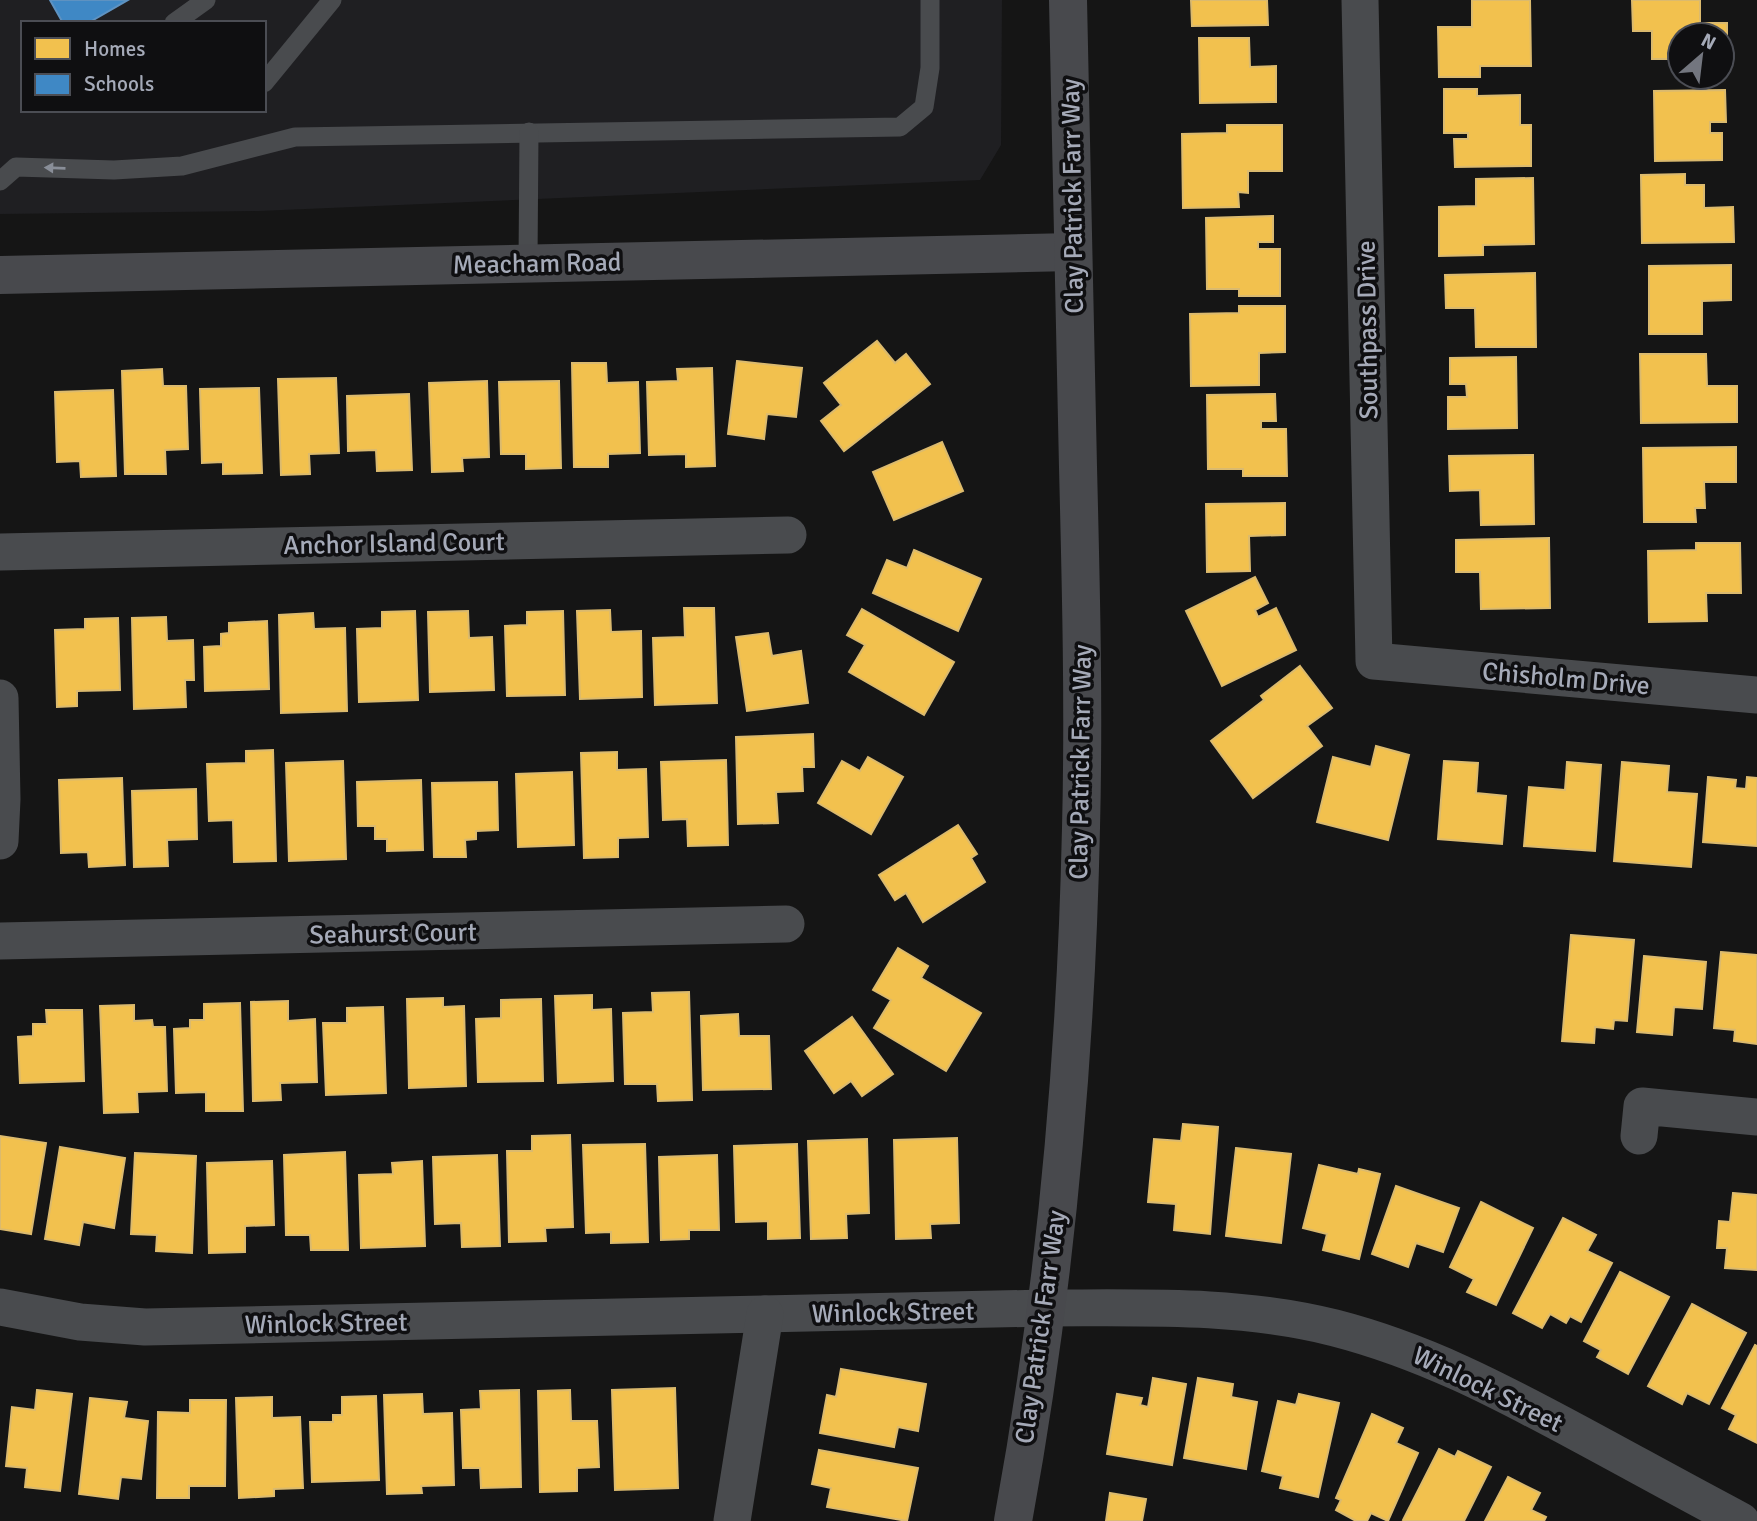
<svg xmlns="http://www.w3.org/2000/svg" width="1757" height="1521" font-family="Signika,sans-serif">
<style>
.built{fill:#1f1f22;fill-rule:evenodd}
.homes{fill:#f2c14e;stroke:#dbba6e;stroke-width:2}
.schools{fill:#3f88c5;stroke:#5e92c1;stroke-width:2}
.lines{fill:none;stroke-linecap:round;stroke-linejoin:round}
.lane{stroke:#494b4e;stroke-width:19}
.street{stroke:#494b4e;stroke-width:37}
.secondary{stroke:#48494d;stroke-width:38}
.oneway{fill:#898e98}
.labels{text-anchor:middle;stroke-width:7;stroke-linejoin:round;paint-order:stroke}
.street-label{font-size:26px;fill:#a5aab8;stroke:#0f0f11}
</style>
<rect width="100%" height="100%" fill="#151515"/>
<path class="built" d="M0,0h1002l-1,145 -21,35 -721,31 -259,3zM23,23h241v87h-241z"/>
<g class="homes">
<polygon points="1191,0 1267,0 1268,25 1192,26"/>
<polygon points="1472,0 1530,0 1531,66 1480,66 1480,77 1439,77 1438,27 1472,27"/>
<polygon points="1632,0 1700,0 1700,23 1727,23 1727,58 1722,59 1722,35 1680,35 1680,59 1652,59 1652,31 1633,31"/>
<polygon points="1199,38 1249,38 1250,67 1276,66 1276,102 1200,103"/>
<polygon points="1444,89 1477,89 1477,96 1520,95 1520,125 1531,125 1531,166 1455,167 1454,139 1468,139 1468,133 1444,133"/>
<polygon points="1725,90 1726,122 1710,122 1710,133 1722,133 1722,160 1655,161 1654,91"/>
<polygon points="1227,125 1282,125 1282,171 1248,171 1248,193 1238,192 1239,207 1183,208 1182,134 1227,133"/>
<polygon points="1685,174 1685,185 1704,185 1704,208 1733,207 1734,242 1642,243 1641,175"/>
<polygon points="1533,178 1534,244 1483,245 1483,255 1439,256 1439,207 1476,206 1476,179"/>
<polygon points="1273,216 1273,242 1258,242 1258,249 1280,249 1280,296 1239,296 1239,289 1207,289 1206,218"/>
<polygon points="1731,265 1731,300 1702,301 1702,334 1649,334 1649,266"/>
<polygon points="1535,273 1536,347 1476,347 1475,308 1446,308 1445,275"/>
<polygon points="1239,306 1285,306 1285,352 1259,353 1259,385 1191,386 1190,314 1239,313"/>
<polygon points="877,341 895,363 906,354 930,384 844,451 821,421 841,405 824,383"/>
<polygon points="1640,354 1706,354 1707,386 1737,386 1737,422 1641,423"/>
<polygon points="1516,357 1517,428 1448,429 1448,397 1467,397 1466,384 1450,384 1450,358"/>
<polygon points="737,361 802,368 796,417 767,414 764,439 728,434"/>
<polygon points="572,363 606,363 607,383 638,382 640,453 608,454 608,467 574,467"/>
<polygon points="712,368 715,466 686,467 686,454 649,455 647,382 678,381 677,369"/>
<polygon points="162,369 163,386 186,386 188,449 165,450 166,474 125,474 122,371"/>
<polygon points="336,378 339,453 309,454 310,474 281,475 278,379"/>
<polygon points="487,381 489,457 462,458 463,471 432,472 429,383"/>
<polygon points="559,381 561,468 526,469 526,454 501,454 499,382"/>
<polygon points="259,388 262,473 223,474 223,462 202,463 200,389"/>
<polygon points="113,390 116,476 81,477 80,461 57,462 55,392"/>
<polygon points="409,394 412,470 377,471 376,450 348,451 347,396"/>
<polygon points="1275,394 1276,421 1261,421 1261,429 1286,429 1287,476 1243,476 1243,469 1208,469 1207,395"/>
<polygon points="942,442 963,491 894,520 873,472"/>
<polygon points="1736,447 1736,482 1704,482 1705,508 1695,508 1696,522 1644,522 1643,448"/>
<polygon points="1533,455 1534,524 1481,525 1480,490 1450,491 1449,456"/>
<polygon points="1285,503 1285,535 1249,536 1250,571 1207,572 1206,504"/>
<polygon points="1549,538 1550,608 1481,609 1480,572 1456,572 1456,540"/>
<polygon points="1696,543 1740,543 1741,593 1706,593 1707,621 1649,622 1648,551 1696,550"/>
<polygon points="914,550 981,579 958,631 873,593 887,560 907,568"/>
<polygon points="1255,577 1268,603 1255,610 1258,617 1276,608 1296,650 1222,686 1186,611"/>
<polygon points="684,608 714,608 717,703 655,705 653,638 685,637"/>
<polygon points="862,609 954,662 924,715 849,672 865,645 847,635"/>
<polygon points="610,610 611,632 641,631 642,697 580,699 577,611"/>
<polygon points="415,611 418,700 359,702 357,629 382,628 382,612"/>
<polygon points="468,611 469,638 492,637 494,690 430,692 428,612"/>
<polygon points="563,611 565,695 507,696 505,626 527,625 527,612"/>
<polygon points="313,613 314,629 345,628 347,711 281,713 279,615"/>
<polygon points="166,617 167,641 193,640 194,680 185,680 186,707 134,709 132,618"/>
<polygon points="118,618 120,690 77,691 77,706 57,707 55,630 85,629 85,619"/>
<polygon points="267,621 269,689 205,691 204,647 221,646 221,634 229,633 229,623"/>
<polygon points="768,633 772,656 801,651 808,703 747,711 736,637"/>
<polygon points="1300,666 1332,708 1307,726 1322,746 1253,798 1211,741 1264,700 1261,696"/>
<polygon points="813,734 814,767 802,767 803,791 776,792 778,823 738,824 736,737"/>
<polygon points="1376,746 1409,755 1388,840 1317,822 1333,757 1371,767"/>
<polygon points="273,750 276,861 234,862 233,820 209,821 207,764 246,763 246,751"/>
<polygon points="617,752 617,770 646,769 648,837 618,838 618,857 584,858 581,753"/>
<polygon points="868,757 903,777 871,834 818,803 842,761 860,771"/>
<polygon points="726,760 728,845 688,846 687,819 663,820 661,762"/>
<polygon points="343,761 346,859 289,861 286,763"/>
<polygon points="1444,761 1478,763 1476,793 1506,796 1502,844 1438,839"/>
<polygon points="1567,762 1601,765 1595,851 1524,846 1529,787 1565,790"/>
<polygon points="1622,762 1669,766 1667,792 1697,794 1691,867 1614,861"/>
<polygon points="572,772 574,845 518,847 516,774"/>
<polygon points="1708,777 1736,780 1735,788 1746,789 1747,777 1757,778 1757,846 1703,842"/>
<polygon points="122,778 125,865 89,867 88,852 61,853 59,780"/>
<polygon points="421,780 423,850 387,851 387,839 375,839 375,826 358,826 357,782"/>
<polygon points="497,782 498,830 476,831 476,839 465,840 466,857 434,857 432,783"/>
<polygon points="196,789 197,839 167,840 168,866 134,867 132,791"/>
<polygon points="958,825 977,854 971,858 985,882 923,922 906,893 895,900 879,875"/>
<polygon points="1571,935 1634,940 1627,1021 1614,1020 1613,1029 1595,1027 1594,1043 1562,1041"/>
<polygon points="898,948 928,966 921,978 981,1013 946,1071 874,1028 891,1000 873,990"/>
<polygon points="1721,952 1757,955 1757,1044 1734,1041 1735,1030 1714,1028"/>
<polygon points="1644,956 1706,962 1702,1009 1674,1007 1672,1035 1637,1032"/>
<polygon points="689,992 692,1100 658,1101 657,1084 625,1084 623,1013 653,1012 652,993"/>
<polygon points="592,995 592,1010 611,1009 613,1081 558,1083 555,996"/>
<polygon points="443,998 443,1007 464,1006 466,1086 409,1088 407,999"/>
<polygon points="541,999 543,1081 478,1082 476,1019 501,1018 501,1000"/>
<polygon points="288,1001 288,1021 315,1019 317,1082 280,1083 281,1100 253,1101 251,1002"/>
<polygon points="240,1003 243,1111 206,1111 206,1092 176,1093 174,1029 190,1028 190,1020 204,1020 204,1004"/>
<polygon points="134,1005 134,1021 152,1020 153,1027 165,1027 167,1091 137,1092 138,1112 104,1113 100,1006"/>
<polygon points="383,1007 386,1093 326,1095 323,1023 347,1023 347,1008"/>
<polygon points="46,1010 82,1010 84,1081 20,1083 18,1037 33,1036 33,1024 47,1024"/>
<polygon points="738,1014 739,1036 769,1036 771,1089 703,1090 701,1016"/>
<polygon points="852,1017 893,1074 862,1096 851,1081 834,1093 805,1051"/>
<polygon points="1183,1124 1218,1127 1210,1234 1174,1230 1176,1204 1148,1202 1154,1139 1181,1141"/>
<polygon points="570,1135 573,1227 545,1228 546,1241 509,1242 507,1151 532,1151 532,1136"/>
<polygon points="0,1136 46,1143 31,1234 0,1229"/>
<polygon points="957,1138 959,1223 930,1224 931,1238 896,1239 894,1140"/>
<polygon points="867,1139 869,1213 846,1214 847,1238 811,1239 808,1141"/>
<polygon points="645,1144 648,1242 611,1243 611,1232 586,1233 583,1145"/>
<polygon points="797,1144 800,1238 768,1239 768,1221 736,1222 734,1146"/>
<polygon points="60,1147 125,1158 114,1228 83,1222 79,1245 45,1239"/>
<polygon points="1236,1148 1291,1154 1281,1243 1226,1236"/>
<polygon points="345,1152 348,1250 311,1250 310,1235 286,1235 284,1155"/>
<polygon points="135,1153 196,1156 192,1253 156,1251 157,1235 131,1234"/>
<polygon points="497,1155 500,1246 462,1247 461,1223 435,1224 433,1157"/>
<polygon points="717,1155 719,1230 689,1230 689,1239 661,1240 659,1157"/>
<polygon points="272,1161 274,1225 245,1226 245,1252 209,1253 207,1163"/>
<polygon points="422,1161 425,1246 361,1248 359,1175 393,1174 392,1163"/>
<polygon points="1319,1165 1358,1174 1359,1169 1380,1174 1359,1259 1323,1250 1327,1234 1303,1228"/>
<polygon points="1396,1186 1459,1208 1443,1252 1416,1243 1408,1267 1372,1254"/>
<polygon points="1733,1193 1757,1195 1757,1270 1725,1268 1727,1248 1717,1248 1719,1221 1730,1222"/>
<polygon points="1481,1202 1533,1228 1496,1305 1467,1292 1474,1279 1450,1267"/>
<polygon points="1563,1218 1596,1235 1587,1251 1612,1263 1581,1322 1570,1316 1566,1323 1550,1314 1542,1328 1513,1313"/>
<polygon points="1620,1272 1669,1297 1628,1374 1597,1357 1601,1350 1584,1341"/>
<polygon points="1692,1304 1746,1333 1709,1404 1687,1393 1682,1404 1648,1386"/>
<polygon points="1755,1345 1757,1346 1757,1443 1729,1429 1736,1415 1722,1408"/>
<polygon points="841,1369 926,1384 918,1431 898,1427 894,1447 820,1433 827,1395 836,1397"/>
<polygon points="1153,1378 1186,1384 1172,1465 1107,1454 1117,1394 1142,1398 1140,1405 1148,1407"/>
<polygon points="1198,1378 1233,1384 1231,1397 1257,1402 1246,1469 1184,1458"/>
<polygon points="675,1388 678,1488 615,1490 612,1390"/>
<polygon points="37,1390 72,1394 60,1491 25,1487 27,1468 6,1466 12,1407 35,1410"/>
<polygon points="519,1390 521,1487 481,1488 480,1468 463,1468 461,1410 481,1409 480,1391"/>
<polygon points="570,1390 571,1421 597,1421 599,1467 577,1468 577,1491 540,1492 538,1391"/>
<polygon points="422,1394 423,1414 452,1413 454,1485 421,1486 422,1493 387,1494 384,1395"/>
<polygon points="1299,1394 1339,1403 1318,1497 1280,1488 1283,1476 1262,1471 1278,1401 1296,1405"/>
<polygon points="376,1396 379,1480 312,1482 310,1422 333,1422 333,1415 342,1415 342,1397"/>
<polygon points="272,1397 272,1418 300,1417 303,1488 274,1489 274,1496 239,1498 236,1398"/>
<polygon points="90,1398 127,1402 124,1418 148,1421 141,1479 121,1477 118,1499 79,1494"/>
<polygon points="190,1400 226,1400 225,1486 189,1486 189,1498 157,1498 158,1412 190,1413"/>
<polygon points="1372,1414 1403,1428 1396,1443 1418,1453 1388,1521 1371,1513 1367,1521 1356,1521 1336,1510 1341,1500 1336,1498"/>
<polygon points="1439,1449 1455,1457 1458,1451 1491,1467 1464,1521 1405,1521 1403,1520"/>
<polygon points="819,1450 918,1468 907,1521 827,1507 831,1488 812,1484"/>
<polygon points="1508,1477 1540,1493 1531,1510 1546,1517 1544,1521 1485,1521"/>
<polygon points="1110,1493 1146,1499 1142,1521 1106,1521"/>
</g>
<polygon class="schools" points="50,0 128,0 88,23 63,23"/>
<g class="lines">
<g class="lane">
<polyline points="174,23 206,0"/>
<polyline points="264,83 332,0"/>
<polyline points="0,181 16,167 114,170 182,166 295,137 900,127 924,107 930,68 930,0"/>
<polyline points="528,263 529,132"/>
</g>
<g class="street">
<polyline points="1360,0 1374,661 1757,695"/>
<polyline points="0,552 788,535"/>
<polyline points="0,698 2,799 0,841"/>
<polyline points="0,941 786,924"/>
<polyline points="1639,1136 1642,1106 1757,1117"/>
<path d="M0,1307l80,15 65,5 901,-19c97,0 194,-4 289,20 89,23 163,62 243,105 54,29 108,59 163,88"/>
<polyline points="732,1521 765,1314"/>
</g>
<g class="secondary">
<polyline points="0,275 1073,252"/>
<path d="M1013,1521c42,-228 63,-462 68,-693 3,-120 0,-241 -3,-361 -4,-155 -7,-311 -10,-467"/>
</g>
</g>
<defs><path id="oneway-solid" d="M-6-.8H1V-3.2L6.5 0L1 3.2V.8H-6Z" transform="scale(1.75)"/></defs>
<use class="oneway" href="#oneway-solid" transform="translate(55 168) rotate(-178)"/>
<g class="labels">
<g class="street-label">
<text transform="translate(1072 196) rotate(-91)" y="9">Clay Patrick Farr Way</text>
<text transform="translate(537 263) rotate(-1)" y="9">Meacham Road</text>
<text transform="translate(1367 330) rotate(-91)" y="9">Southpass Drive</text>
<text transform="translate(394 543) rotate(-1)" y="9">Anchor Island Court</text>
<text transform="translate(1566 678) rotate(5)" y="9">Chisholm Drive</text>
<text transform="translate(1080 762) rotate(-89)" y="9">Clay Patrick Farr Way</text>
<text transform="translate(393 933) rotate(-1)" y="9">Seahurst Court</text>
<text transform="translate(893 1312) rotate(-1)" y="9">Winlock Street</text>
<text transform="translate(326 1323) rotate(-1)" y="9">Winlock Street</text>
<text transform="translate(1040 1327) rotate(-82)" y="9">Clay Patrick Farr Way</text>
<text transform="translate(1488 1389) rotate(26)" y="9">Winlock Street</text>
</g>
</g>
<rect x="21" y="21" width="245" height="91" fill="#0f0f11" stroke="#4b4d54" stroke-width="2"/>
<rect x="35" y="38" width="35" height="21" fill="#f2c14e" stroke="#4b4d54" stroke-width="2"/>
<text x="84" y="56" font-size="21" fill="#a5aab8">Homes</text>
<rect x="35" y="74" width="35" height="21" fill="#3f88c5" stroke="#4b4d54" stroke-width="2"/>
<text x="84" y="91" font-size="21" fill="#a5aab8">Schools</text>
<g transform="translate(1701 56) rotate(28)"><circle r="33" fill="#0f0f11" stroke="#4b4d54" stroke-width="2"/>
<path d="M0-5L12 26L0 18L-12 26Z" fill="#73767f"/>
<text y="-10" font-size="19" font-weight="bold" text-anchor="middle" fill="#a5aab8">N</text>
</g>
</svg>
